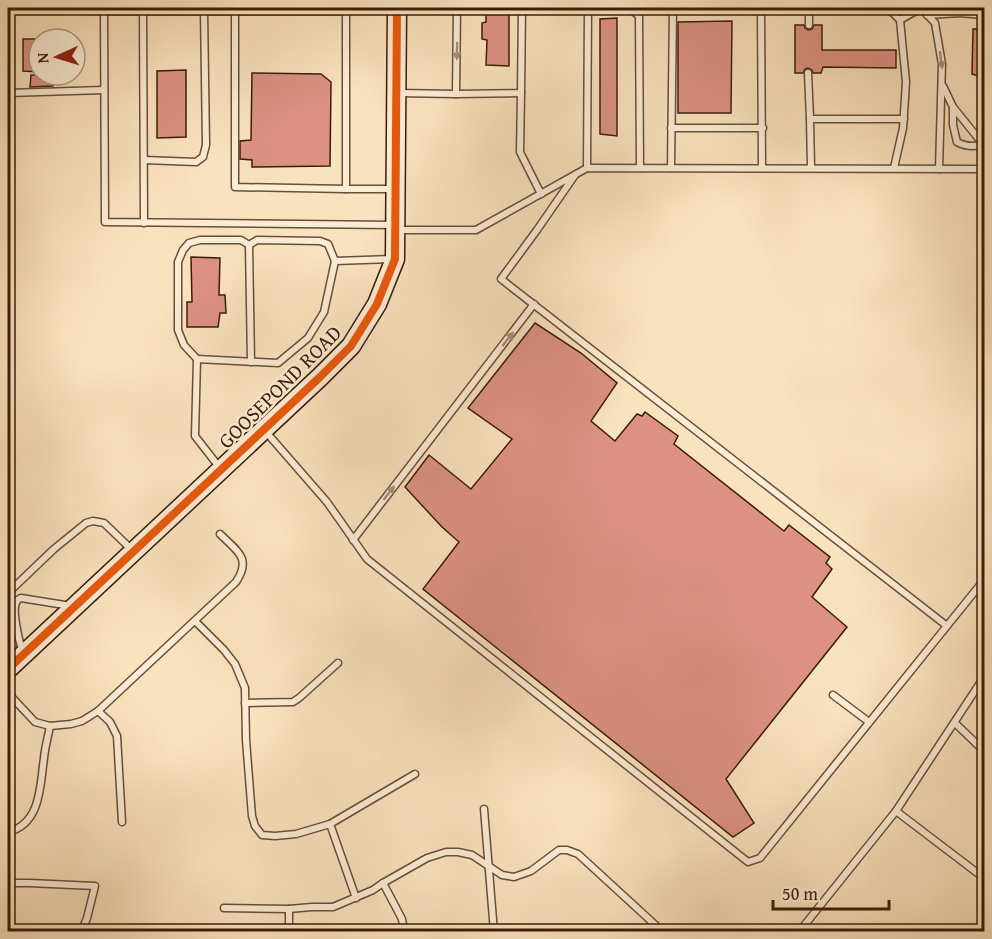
<svg xmlns="http://www.w3.org/2000/svg" width="992" height="939" font-family="'Gentium Book Plus',serif">
<style>
.building{fill:#dc9182;stroke:#3c1c07;stroke-width:1.5}
.lines{fill:none;stroke-linecap:round;stroke-linejoin:round}
.lane-casing{stroke:#6b4e35;stroke-width:9}
.secondary-casing{stroke:#3c1c07;stroke-width:21}
.lane{stroke:#fbecd5;stroke-width:6}
.secondary{stroke:#fbecd5;stroke-width:18}
.cycleway-casing{stroke:#fbecd5;stroke-width:11}
.cycleway{stroke:#e8590c;stroke-width:8}
.oneway{fill:#a58e78}
.labels{text-anchor:middle;stroke-width:5;stroke-linejoin:round;paint-order:stroke}
.street-label{font-size:21px;fill:#3c1c07;stroke:#fbecd5}
</style>
<rect width="100%" height="100%" fill="#f9e2be"/>
<filter id="stains"><feTurbulence type="fractalNoise" baseFrequency=".00333" numOctaves="4"/><feColorMatrix values="0 0 0 0 .2 0 0 0 0 .09 0 0 0 0 .02 0 0 0 .5 -.17"/></filter>
<radialGradient id="worn" r=".72"><stop offset=".6" stop-color="#630" stop-opacity="0"/><stop offset="1" stop-color="#630" stop-opacity=".3"/></radialGradient>
<g class="building">
<polygon points="486,8 509,8 509,66 486,65 487,40 482,39 482,23 486,22"/>
<polygon points="617,18 617,136 600,134 600,19"/>
<polygon points="732,21 731,113 678,113 678,22"/>
<polygon points="795,25 804,25 805,28 808,30 812,29 814,25 822,25 822,50 896,50 896,68 823,67 821,73 813,73 812,70 808,68 805,69 803,73 795,73"/>
<polygon points="973,29 984,29 984,78 972,74"/>
<polygon points="23,39 39,39 39,72 23,71"/>
<polygon points="186,70 186,137 157,138 157,71"/>
<polygon points="252,73 321,74 331,82 330,166 252,167 252,160 240,159 240,141 251,140"/>
<polygon points="31,75 54,75 53,86 30,87"/>
<polygon points="191,257 220,258 219,295 225,295 226,313 220,313 218,327 187,327 187,302 192,302"/>
<polygon points="535,323 581,353 617,383 591,421 615,441 637,414 642,416 645,412 678,436 674,444 784,531 789,525 830,557 826,563 832,569 812,597 847,627 726,779 754,823 733,837 423,589 459,542 442,527 405,487 429,455 471,489 512,439 468,408"/>
</g>
<g class="lines">
<g class="lane-casing">
<g id="lane">
<polyline points="629,8 639,16 640,168"/>
<polyline points="691,8 761,9 762,168"/>
<polyline points="888,8 900,20 906,82 903,128 894,168"/>
<polyline points="921,8 935,23 942,64 939,169"/>
<polyline points="8,9 104,11"/>
<polyline points="115,9 115,11 104,11 105,222 392,225"/>
<polyline points="115,11 346,11 346,189 235,187 235,11"/>
<polyline points="143,11 144,223"/>
<polyline points="927,15 960,13 984,15"/>
<polyline points="900,20 921,8"/>
<polyline points="809,25 809,8"/>
<polyline points="808,73 810,119"/>
<polyline points="943,86 953,107 978,138 984,139"/>
<polyline points="8,93 104,90"/>
<polyline points="398,93 456,94 521,93 522,8"/>
<polyline points="521,93 520,152 541,194"/>
<polyline points="456,94 457,8"/>
<path d="M953,108v17l4,17c9,5 18,5 27,2"/>
<polyline points="671,128 763,128"/>
<polyline points="144,160 196,162 203,157 206,145 204,11"/>
<polyline points="587,168 588,8 616,8"/>
<polyline points="671,168 673,8"/>
<polyline points="811,168 810,119 904,119"/>
<polyline points="575,175 537,230 501,279 947,626"/>
<polyline points="346,189 393,189"/>
<polyline points="398,230 476,230 587,168 984,169"/>
<polyline points="197,359 184,345 178,330 178,262 183,250 189,243 200,240 241,240 249,245"/>
<polyline points="251,362 249,245 257,240 320,241 328,244 335,261"/>
<polyline points="266,432 327,502 367,559 748,862 760,858 984,580"/>
<polyline points="220,468 195,436 197,359 278,363 308,338 324,312 335,261 392,259"/>
<polyline points="353,540 534,304"/>
<polyline points="10,591 54,549 86,523 93,521 104,523 131,549"/>
<polyline points="195,621 224,650 235,664 245,688 246,740 252,816 255,826 262,835 275,836 296,834 330,824 415,774"/>
<path d="M22,650c-3,-10 -11,-41 -5,-49 1,-2 2,-2 4,-3l50,8"/>
<path d="M8,693l27,29 15,4 21,-2 11,-3 16,-10 138,-129c16,-24 1,-31 -16,-48"/>
<polyline points="833,695 869,722"/>
<polyline points="245,703 293,702 299,698 338,663"/>
<polyline points="98,711 110,722 117,736 122,822"/>
<polyline points="955,723 984,751"/>
<polyline points="484,809 494,932"/>
<polyline points="896,811 984,878"/>
<polyline points="330,824 356,898"/>
<path d="M8,832c33,-8 32,-46 36,-74 1,-11 4,-21 6,-32"/>
<polyline points="8,883 29,883 95,886 87,918 82,930 76,932"/>
<polyline points="383,883 402,919 404,932"/>
<polyline points="224,908 289,909 312,907 333,907 373,890 383,883 427,858 446,852 458,852 472,855 502,875 514,877 531,871 559,850 567,850 578,854 663,932"/>
<polyline points="289,909 289,932"/>
<polyline points="799,932 896,811 984,677"/>
</g>
</g>
<g class="secondary-casing">
<polyline id="secondary" points="8,669 320,377 351,346 377,304 395,259 397,8"/>
</g>
<use href="#lane" class="lane"/>
<use href="#secondary" class="secondary"/>
<g class="cycleway-casing">
<polyline id="cycleway" points="8,669 320,377 351,346 377,304 395,259 397,8"/>
</g>
<use href="#cycleway" class="cycleway"/>
</g>
<defs><path id="oneway-solid" d="M-6-.8H1V-3.2L6.5 0L1 3.2V.8H-6Z" transform="scale(1.5)"/></defs>
<g class="oneway">
<use href="#oneway-solid" transform="translate(457 51) rotate(91)"/>
<use href="#oneway-solid" transform="translate(941 60) rotate(83)"/>
<use href="#oneway-solid" transform="translate(508 339) rotate(-52)"/>
<use href="#oneway-solid" transform="translate(389 493) rotate(-52)"/>
</g>
<g class="labels">
<g class="street-label">
<text transform="translate(280 387) rotate(-45)" y="7">GOOSEPOND ROAD</text>
</g>
</g>
<rect width="992" height="939" fill="none" stroke="#f9e2be" stroke-width="30"/>
<rect x="9" y="9" width="974" height="921" fill="none" stroke="#3c1c07" stroke-width="3"/>
<rect x="15" y="15" width="962" height="909" fill="none" stroke="#3c1c07" stroke-width="1.5"/>
<g transform="translate(57 57) rotate(266)"><circle r="28" fill="#fbecd5" stroke="#af9983" stroke-width="1.5"/>
<path d="M0-4.5L10 22L0 15L-10 22Z" fill="#8f2418"/>
<text y="-9" font-size="16" font-weight="bold" text-anchor="middle" fill="#3c1c07">N</text>
</g>
<path d="M773 900v9h116v-9" fill="none" stroke="#3c1c07" stroke-width="3"/>
<text x="782" y="900" font-size="18" fill="#3c1c07" stroke="#fbecd5" stroke-width="4.5" paint-order="stroke">50 m</text>
<rect width="100%" height="100%" filter="url(#stains)"/>
<rect width="100%" height="100%" fill="url(#worn)"/>
</svg>
